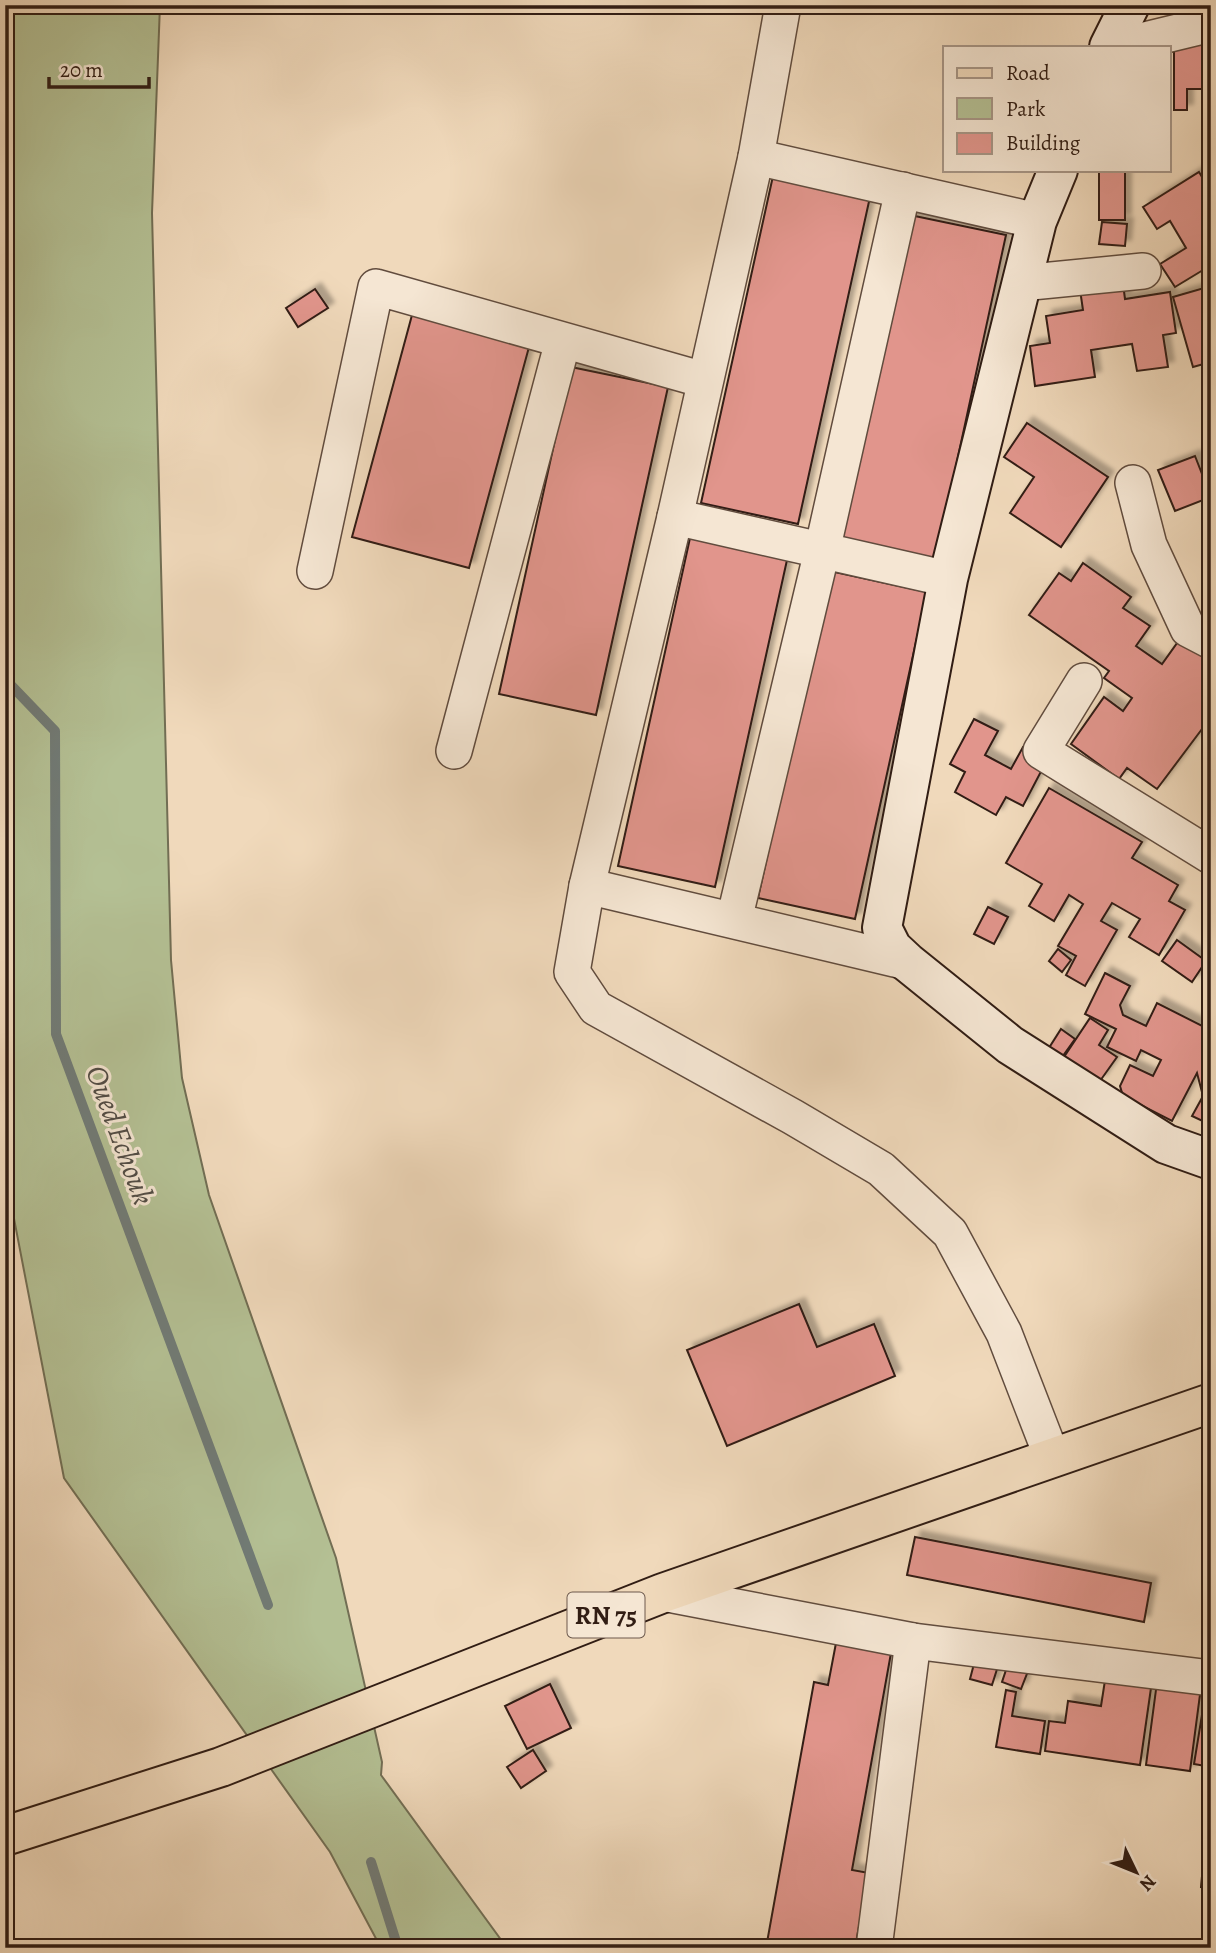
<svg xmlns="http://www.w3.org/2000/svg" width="1216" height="1953" font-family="Alegreya,serif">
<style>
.green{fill:#b4c094;stroke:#726e54;stroke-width:2}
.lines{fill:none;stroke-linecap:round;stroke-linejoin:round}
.stream{stroke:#717b76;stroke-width:10}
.building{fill:#e1958c;stroke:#311d14;stroke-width:2;filter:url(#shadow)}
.street-casing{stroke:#614c3e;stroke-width:38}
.secondary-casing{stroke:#311d14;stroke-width:42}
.primary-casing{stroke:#311d14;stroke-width:42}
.street{stroke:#f5e6d3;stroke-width:35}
.secondary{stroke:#f5e6d3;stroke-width:38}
.primary{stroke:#f0d9bb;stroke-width:38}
.labels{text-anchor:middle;stroke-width:6;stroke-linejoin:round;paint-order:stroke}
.shield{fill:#f5e6d3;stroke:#6c594d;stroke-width:2}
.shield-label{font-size:26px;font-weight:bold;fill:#311d14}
.water-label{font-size:30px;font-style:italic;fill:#514c45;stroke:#f5e6d3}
</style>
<defs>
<filter id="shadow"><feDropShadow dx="6" dy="-6" stdDeviation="2" flood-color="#0004"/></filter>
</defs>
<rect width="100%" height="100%" fill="#f0d9bb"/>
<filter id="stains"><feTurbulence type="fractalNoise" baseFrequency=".00286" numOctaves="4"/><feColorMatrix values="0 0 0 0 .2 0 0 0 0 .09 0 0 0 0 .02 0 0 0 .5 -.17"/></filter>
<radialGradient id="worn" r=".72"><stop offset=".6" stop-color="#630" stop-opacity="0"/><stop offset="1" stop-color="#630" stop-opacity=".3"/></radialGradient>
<polygon class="green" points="5,5 160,5 152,213 171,960 182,1078 209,1195 336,1558 382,1762 381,1775 507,1948 381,1948 330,1852 64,1478 5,1172"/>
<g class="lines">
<g class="stream">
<polyline points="5,679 55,731 56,1034 268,1605"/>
<polyline points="371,1862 398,1948"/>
</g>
</g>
<g class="building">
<polygon points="1211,41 1211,89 1187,89 1187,110 1174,110 1174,42"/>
<rect x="1099" y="170" width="26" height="50"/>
<polygon points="1199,172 1211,192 1211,254 1203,259 1208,267 1175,287 1160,264 1186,248 1170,221 1157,229 1143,207"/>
<polygon points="773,176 870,197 798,524 701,503"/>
<polygon points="910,215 1006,235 935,563 838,542"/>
<polygon points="1102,222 1127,224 1125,246 1099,244"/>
<polygon points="1122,276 1125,299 1170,292 1176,333 1163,335 1168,367 1137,371 1132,344 1091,350 1095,377 1035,386 1030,346 1050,343 1046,316 1083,310 1079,283"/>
<polygon points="1211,286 1211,362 1193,367 1173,297"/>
<polygon points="315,289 328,308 298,327 286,308"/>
<polygon points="415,304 532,336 469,568 352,537"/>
<polygon points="571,367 668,387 596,715 499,694"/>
<polygon points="1027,423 1108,477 1061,547 1010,513 1034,477 1004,457"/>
<polygon points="1195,456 1211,497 1175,511 1158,470"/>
<polygon points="690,538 787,560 715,887 618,866"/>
<polygon points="1083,563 1131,597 1123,608 1150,626 1136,646 1162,664 1180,639 1211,661 1211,717 1157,789 1127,768 1119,779 1071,744 1104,697 1123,711 1132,698 1104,678 1109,671 1029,615 1059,573 1071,581"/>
<polygon points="830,571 927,592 855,919 758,898"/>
<polygon points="974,719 998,731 985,755 1011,769 1023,747 1047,760 1023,806 1006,797 996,815 955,792 965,772 950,764"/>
<polygon points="1049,788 1142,842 1132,858 1178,885 1169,901 1185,910 1159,955 1129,937 1140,919 1112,903 1101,921 1117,930 1085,986 1066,975 1076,956 1058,946 1083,904 1069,895 1054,921 1029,906 1042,884 1006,863"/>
<polygon points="988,907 1008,917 994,944 974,934"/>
<polygon points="1177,940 1206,961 1192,982 1162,961"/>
<polygon points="1058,949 1071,960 1062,972 1049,961"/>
<polygon points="1105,973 1130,986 1120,1005 1123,1015 1146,1026 1157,1003 1206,1028 1211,1026 1211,1052 1204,1054 1211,1057 1211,1125 1192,1116 1203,1096 1197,1073 1172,1121 1123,1096 1120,1086 1130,1065 1153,1076 1161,1060 1141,1050 1136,1061 1107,1047 1116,1029 1085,1014"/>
<polygon points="1090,1018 1108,1030 1099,1045 1117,1057 1100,1081 1064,1057"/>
<polygon points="1061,1029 1075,1039 1060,1060 1047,1051"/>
<polygon points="799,1304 817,1347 874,1324 895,1376 727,1446 687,1350"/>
<polygon points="915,1537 1151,1583 1144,1622 907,1575"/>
<polygon points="836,1643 891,1653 852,1870 869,1873 855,1948 766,1948 814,1682 828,1685"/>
<polygon points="975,1660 998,1666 992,1685 970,1679"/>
<polygon points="1008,1664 1028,1671 1021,1689 1002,1682"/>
<polygon points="1106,1674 1152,1681 1140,1765 1045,1751 1049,1721 1065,1723 1068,1701 1101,1706"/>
<polygon points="1157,1682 1201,1687 1190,1771 1146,1765"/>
<polygon points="550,1684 571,1728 527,1749 505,1706"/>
<polygon points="1207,1684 1211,1684 1211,1767 1194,1764"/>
<polygon points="1006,1690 1016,1692 1012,1716 1045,1721 1040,1754 996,1747"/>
<polygon points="533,1750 546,1771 521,1788 507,1767"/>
<polygon points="1206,1832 1211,1832 1211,1888 1201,1887"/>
</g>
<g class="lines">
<g class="street-casing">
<g id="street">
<polyline points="783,5 756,157 675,517 587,886 572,972 596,1008 793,1117 881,1169 950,1233 1004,1333 1052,1457"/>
<polyline points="1116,47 1211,24"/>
<polyline points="756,157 1037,221"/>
<polyline points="1021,283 1143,271"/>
<polyline points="1133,483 1149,545 1188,629 1211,641"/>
<polyline points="675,517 948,579"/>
<polyline points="315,571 376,287 704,380"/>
<polyline points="1084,681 1041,751 1211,856"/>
<polyline points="454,751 563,341"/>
<polyline points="587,886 907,962"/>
<polyline points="734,920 822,551 903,190"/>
<polyline points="663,1593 913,1641 1211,1678"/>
<polyline points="874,1948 913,1641"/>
</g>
</g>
<g class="secondary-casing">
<g id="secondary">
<polyline points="1109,47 1130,5"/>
<polyline points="1058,170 1037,221 948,579 882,928 892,948 907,962 1010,1045 1166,1144 1211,1160"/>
</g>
</g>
<g class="primary-casing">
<polyline id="primary" points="5,1836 221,1767 663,1593 1211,1403"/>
</g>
<use href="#street" class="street"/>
<use href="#secondary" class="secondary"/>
<use href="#primary" class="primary"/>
</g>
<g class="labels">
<rect class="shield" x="567.5" y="1592.5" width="77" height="45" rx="5"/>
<g class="shield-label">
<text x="606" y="1624">RN 75</text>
</g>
<g class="water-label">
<text transform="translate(120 1135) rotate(70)" y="10">Oued Echouk</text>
</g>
</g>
<rect width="1216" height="1953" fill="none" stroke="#f0d9bb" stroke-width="28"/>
<rect x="7" y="7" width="1202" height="1939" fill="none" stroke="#311d14" stroke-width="3.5"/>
<rect x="14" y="14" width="1188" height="1925" fill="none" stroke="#311d14" stroke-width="2"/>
<rect x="943" y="46" width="228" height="126" fill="#f5e6d3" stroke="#a79687" stroke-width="2"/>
<rect x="957" y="68" width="35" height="10" fill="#f0d9bb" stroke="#a79687" stroke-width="2"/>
<text x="1006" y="80" font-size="21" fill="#311d14">Road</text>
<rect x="957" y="98" width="35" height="21" fill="#b4c094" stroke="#a79687" stroke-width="2"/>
<text x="1006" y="116" font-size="21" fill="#311d14">Park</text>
<rect x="957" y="133" width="35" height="21" fill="#e1958c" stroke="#a79687" stroke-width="2"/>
<text x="1006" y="150" font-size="21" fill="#311d14">Building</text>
<g transform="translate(1136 1872) rotate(133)" stroke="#f5e6d3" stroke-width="5" paint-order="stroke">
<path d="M0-5L12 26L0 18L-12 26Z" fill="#311d14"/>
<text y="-10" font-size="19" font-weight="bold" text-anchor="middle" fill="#311d14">N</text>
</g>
<path d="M49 77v10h100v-10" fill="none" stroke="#311d14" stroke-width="3.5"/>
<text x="60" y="77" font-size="21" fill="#311d14" stroke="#f5e6d3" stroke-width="5" paint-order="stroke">20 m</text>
<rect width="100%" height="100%" filter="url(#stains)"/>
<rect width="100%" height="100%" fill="url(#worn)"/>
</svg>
